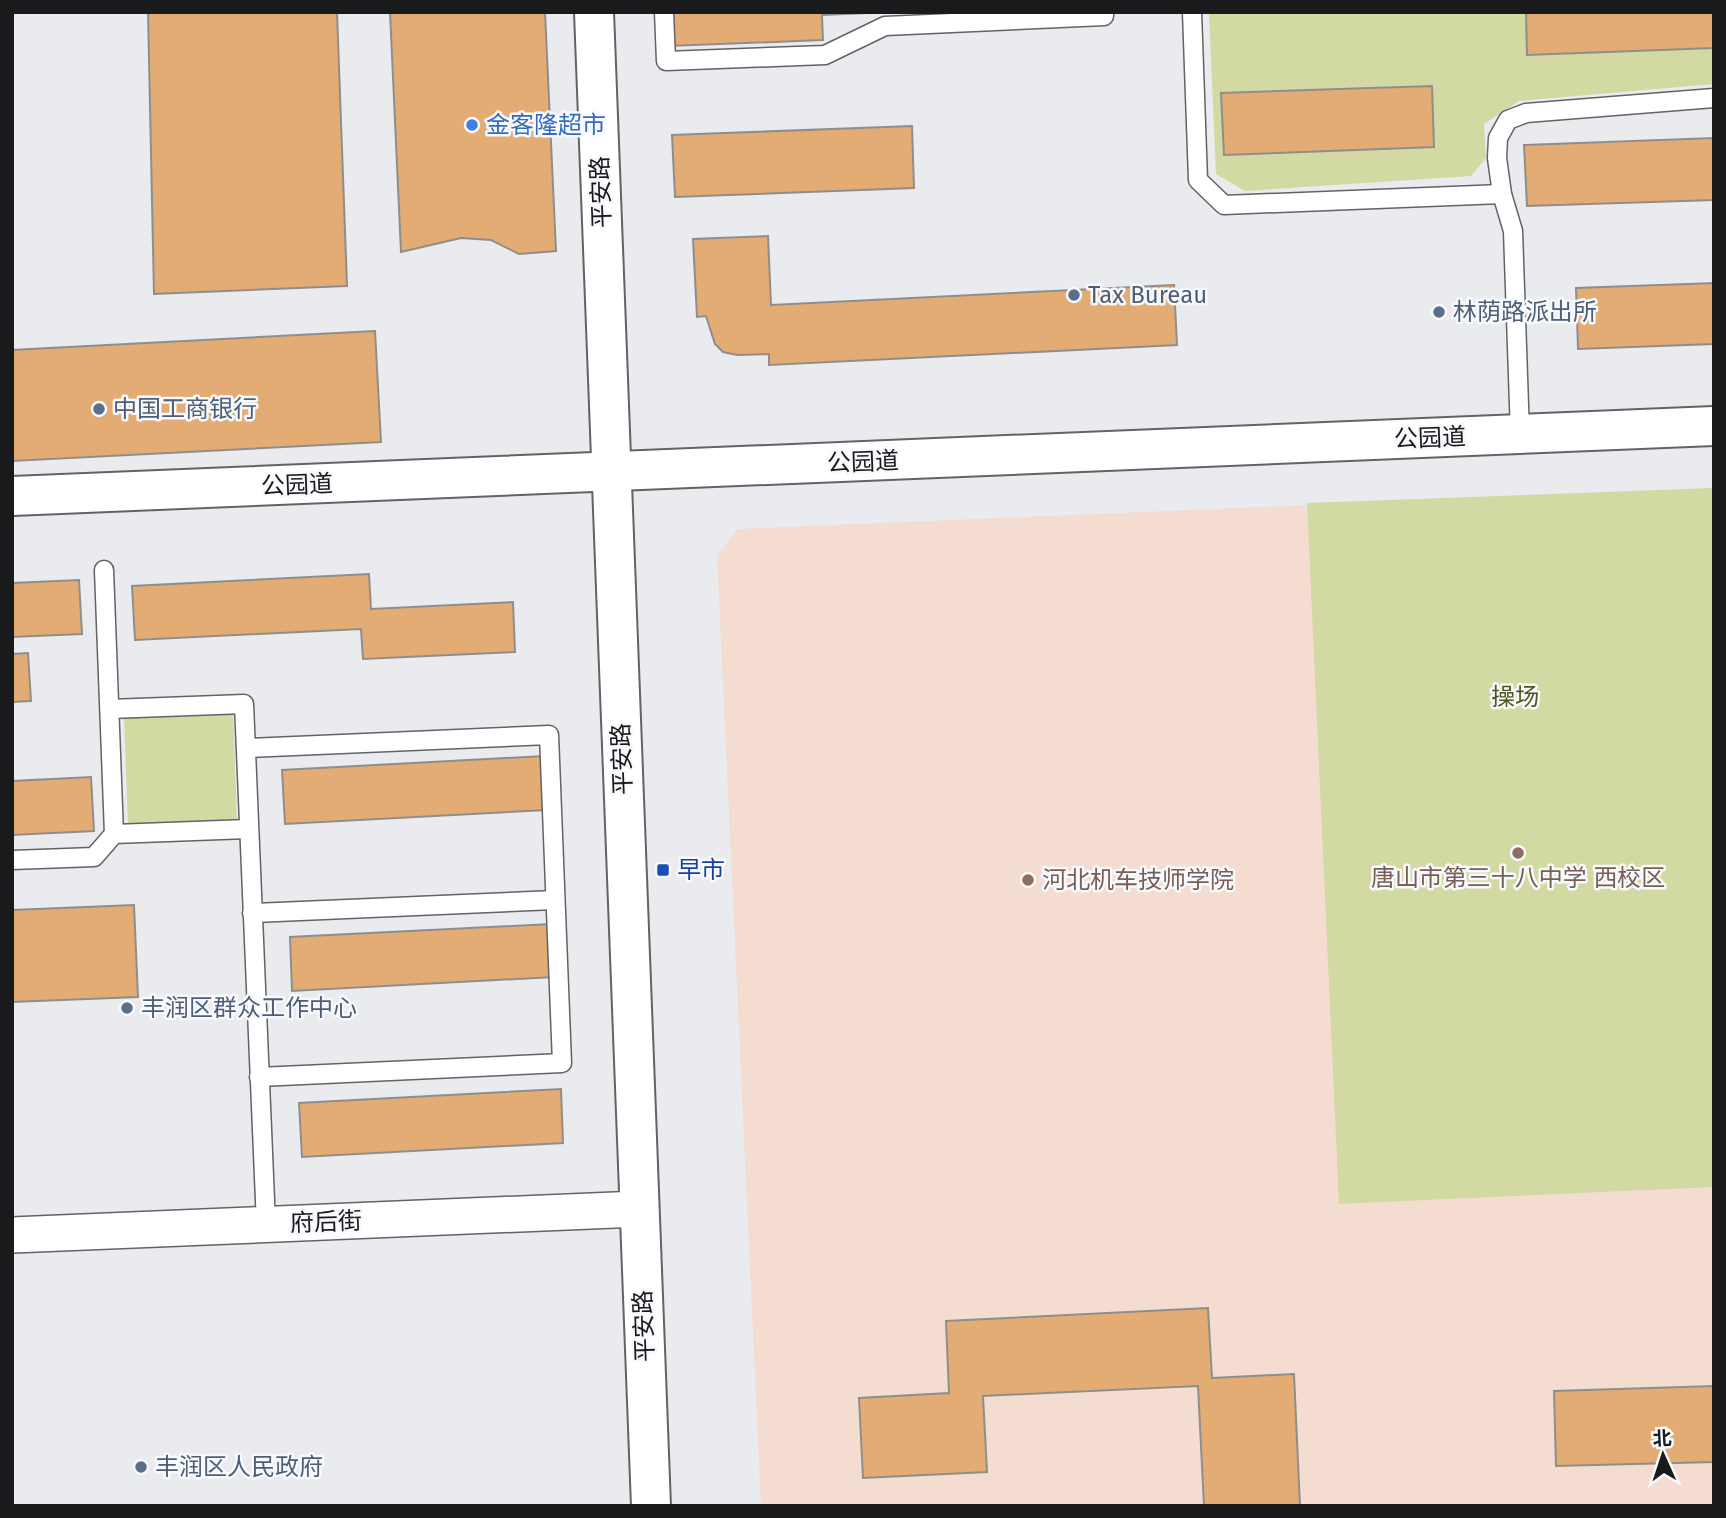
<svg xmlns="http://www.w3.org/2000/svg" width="1726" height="1518" font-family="'Fira Sans','Noto Sans SC',sans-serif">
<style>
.education{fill:#f4dcd1}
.green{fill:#d2d9a3}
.building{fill:#e2ac74;stroke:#908e8b;stroke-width:2}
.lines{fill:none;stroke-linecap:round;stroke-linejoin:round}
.lane-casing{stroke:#616365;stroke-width:21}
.street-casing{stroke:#616365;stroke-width:38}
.secondary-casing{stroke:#616365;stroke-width:42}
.lane{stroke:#fff;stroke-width:18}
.street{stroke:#fff;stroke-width:35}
.secondary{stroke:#fff;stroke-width:38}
.shop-dot{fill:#3f7fe0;stroke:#f7f9fc;stroke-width:2.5}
.service-dot{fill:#5c6f8a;stroke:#f7f9fc;stroke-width:2.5}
.education-dot{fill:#8d6e63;stroke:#f7f9fc;stroke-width:2.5}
.transit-dot{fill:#1a4fb4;stroke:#f7f9fc;stroke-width:2.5}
.labels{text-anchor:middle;stroke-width:5;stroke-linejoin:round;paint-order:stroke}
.shop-label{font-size:24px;fill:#366cbe;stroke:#f7f9fc;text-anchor:start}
.street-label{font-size:24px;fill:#191a1b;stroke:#f7f9fc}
.service-label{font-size:24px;fill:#4e5e75;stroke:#f7f9fc;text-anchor:start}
.park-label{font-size:24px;fill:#515620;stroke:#f7f9fc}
.transit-label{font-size:24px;fill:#164399;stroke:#f7f9fc;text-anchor:start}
.education-label{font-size:24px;fill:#785e54;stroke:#f7f9fc}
</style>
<rect width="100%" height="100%" fill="#e9ebef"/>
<polygon class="education" points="1714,488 1714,1506 761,1506 717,555 738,529"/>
<g class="green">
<polygon points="1209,12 1714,12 1714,84 1519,101 1484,124 1486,158 1471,176 1245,191 1216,174"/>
<polygon points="1713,488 1714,1187 1339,1204 1307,503"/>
<polygon points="233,713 237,821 128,825 124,717"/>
</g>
<g class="building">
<polygon points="148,12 337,12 347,286 154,294"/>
<polygon points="390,12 545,12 556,251 519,254 491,240 461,238 401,252"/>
<polygon points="668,12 891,12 822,15 823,40 669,46"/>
<polygon points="1526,12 1714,12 1714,48 1527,55"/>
<polygon points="1432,86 1434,147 1224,155 1221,93"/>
<polygon points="912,126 914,188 675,197 672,135"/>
<polygon points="1714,138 1714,200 1527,206 1524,145"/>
<polygon points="768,236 771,305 1174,285 1177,345 769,365 769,354 737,355 723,352 715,344 706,316 697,317 693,239"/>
<polygon points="1714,283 1714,344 1578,349 1576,288"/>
<polygon points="375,331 381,442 12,461 12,350"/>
<polygon points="369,574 371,609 513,602 515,652 363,659 361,629 135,640 132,586"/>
<polygon points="79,580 82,634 12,637 12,583"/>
<polygon points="28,653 31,701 12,702 12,654"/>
<polygon points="544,756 547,810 285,824 282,770"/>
<polygon points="91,777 94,831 12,835 12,781"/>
<polygon points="134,905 138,997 12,1002 12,910"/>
<polygon points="551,924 554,977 292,991 290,937"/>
<polygon points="561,1089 563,1143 302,1157 299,1103"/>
<polygon points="1208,1308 1212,1378 1294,1374 1300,1506 1204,1506 1198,1386 983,1396 987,1472 863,1478 859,1398 949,1393 946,1321"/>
<polygon points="1714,1386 1714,1462 1556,1466 1554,1391"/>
</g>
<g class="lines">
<g class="lane-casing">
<g id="lane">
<polyline points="664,12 666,61 825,55 885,26 1104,16 1104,12"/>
<polyline points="1192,12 1198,180 1224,205 1502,194"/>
<polyline points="1520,434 1513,231 1502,194 1497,158 1498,138 1508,120 1526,113 1714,98"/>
<polyline points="104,570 114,834"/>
<polyline points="110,709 244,704 266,1224"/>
<polyline points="247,748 549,735 562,1063 259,1077"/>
<polyline points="12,860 94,857 114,834 248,829"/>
<polyline points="252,913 555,900"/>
</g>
</g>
<g class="street-casing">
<polyline id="street" points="12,1235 639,1209"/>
</g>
<g class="secondary-casing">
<g id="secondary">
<polyline points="594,12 651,1506"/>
<polyline points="12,496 1714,426"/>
</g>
</g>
<use href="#lane" class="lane"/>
<use href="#street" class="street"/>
<use href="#secondary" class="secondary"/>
</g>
<circle class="shop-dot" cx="472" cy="125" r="7"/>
<g class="service-dot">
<circle cx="1074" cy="295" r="7"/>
<circle cx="1439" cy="312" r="7"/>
<circle cx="99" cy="409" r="7"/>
<circle cx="127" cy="1008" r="7"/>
<circle cx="141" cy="1467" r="7"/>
</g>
<g class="education-dot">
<circle cx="1518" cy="853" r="7"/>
<circle cx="1028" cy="880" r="7"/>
</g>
<rect class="transit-dot" x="656" y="863" width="14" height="14" rx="3.5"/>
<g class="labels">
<g class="shop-label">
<text x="486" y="133">金客隆超市</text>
</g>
<g class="street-label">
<text transform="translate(601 192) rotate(-92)" y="8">平安路</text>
<text transform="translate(1430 438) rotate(-2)" y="8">公园道</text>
<text transform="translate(863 462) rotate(-2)" y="8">公园道</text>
<text transform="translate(297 485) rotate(-2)" y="8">公园道</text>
<text transform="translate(622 759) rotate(-92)" y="8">平安路</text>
<text transform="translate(326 1222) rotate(-2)" y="8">府后街</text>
<text transform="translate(644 1326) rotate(-92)" y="8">平安路</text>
</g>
<g class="service-label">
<text x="1088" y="303">Tax Bureau</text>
<text x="1453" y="320">林荫路派出所</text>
<text x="113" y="417">中国工商银行</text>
<text x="141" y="1016">丰润区群众工作中心</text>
<text x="155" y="1475">丰润区人民政府</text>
</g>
<g class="park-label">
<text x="1515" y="705">操场</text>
</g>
<g class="transit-label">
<text x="677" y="878">早市</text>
</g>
<g class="education-label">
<text x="1518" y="886">唐山市第三十八中学 西校区</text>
<text x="1042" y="888" text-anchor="start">河北机车技师学院</text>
</g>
</g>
<rect width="1726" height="1518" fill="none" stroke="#191a1b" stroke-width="28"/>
<g transform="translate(1663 1455) rotate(357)" stroke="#f7f9fc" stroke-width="5" paint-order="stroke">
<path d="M0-5L12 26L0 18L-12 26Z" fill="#191a1b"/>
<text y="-10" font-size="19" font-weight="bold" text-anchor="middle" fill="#191a1b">北</text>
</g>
</svg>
